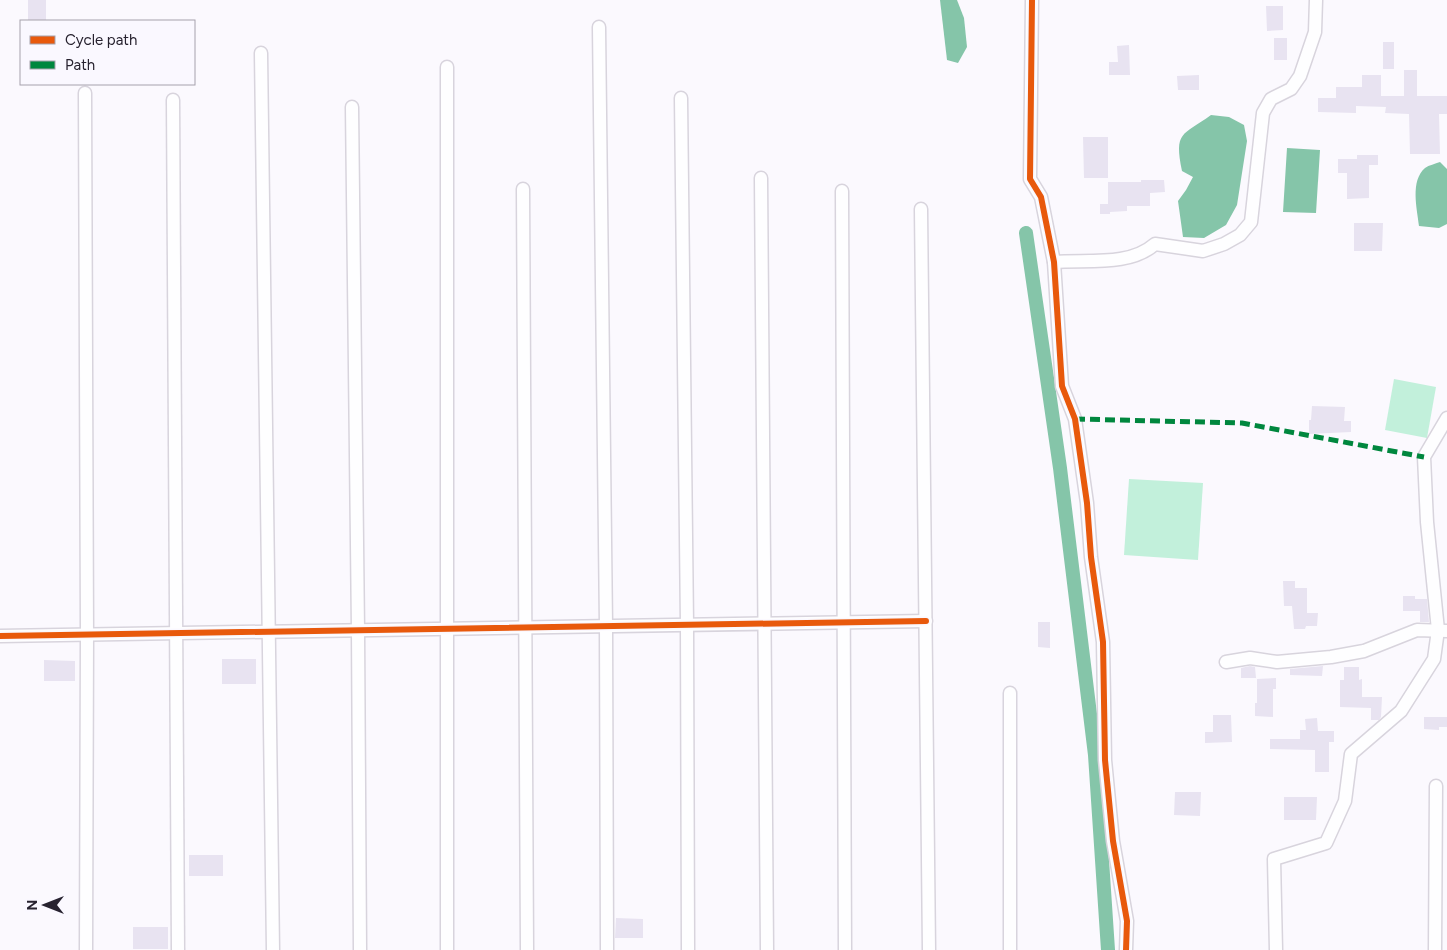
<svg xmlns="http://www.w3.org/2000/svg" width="1447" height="950" font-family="Figtree,sans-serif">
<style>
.green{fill:#c2f0db}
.water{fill:#85c5a9}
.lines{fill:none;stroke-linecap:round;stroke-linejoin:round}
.canal{stroke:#85c5a9;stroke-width:14}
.building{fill:#e8e3f1}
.minor-casing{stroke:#d8d4dd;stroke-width:15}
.minor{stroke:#fefeff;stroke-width:12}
.quiet{stroke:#00873e;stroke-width:5;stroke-dasharray:10 5;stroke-linecap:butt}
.cycleway-casing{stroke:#faf8ff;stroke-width:9}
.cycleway{stroke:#e8590c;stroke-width:6}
</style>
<rect width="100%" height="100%" fill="#fbf9fe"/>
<g class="green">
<polygon points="1394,379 1436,387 1427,438 1385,430"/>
<polygon points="1129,479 1203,483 1198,560 1124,555"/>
</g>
<g class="water">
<polygon points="940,0 957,0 964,18 967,47 958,63 947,60"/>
<path d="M1211,115l18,2 15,8 3,16 -10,64 -11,20 -22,13 -21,-1 -5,-36 8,-11 7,-13 -11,-6c-8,-40 0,-35 29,-56z"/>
<polygon points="1287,148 1320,150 1316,213 1283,212"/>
<path d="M1440,162l7,7v55l-8,4 -20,-2c-2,-18 -9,-45 6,-58 4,-3 10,-4 15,-6z"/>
</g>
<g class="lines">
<polyline class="canal" points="1026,233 1060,468 1095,755 1108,950"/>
</g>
<g class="building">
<rect x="28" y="0" width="18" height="21"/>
<polygon points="1266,6 1283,6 1283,30 1267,31"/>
<rect x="1274" y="38" width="13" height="22"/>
<rect x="1383" y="42" width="11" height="27"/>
<polygon points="1129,45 1130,75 1109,75 1109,62 1118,62 1117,46"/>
<polygon points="1404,70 1417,70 1417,96 1447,96 1447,114 1439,114 1440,154 1410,154 1409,114 1385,113 1386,107 1356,106 1356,113 1318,112 1318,98 1336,98 1336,87 1362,87 1362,75 1381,75 1381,96 1404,96"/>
<polygon points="1199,75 1199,90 1178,90 1177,76"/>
<polygon points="1083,137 1108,137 1108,178 1084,178"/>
<polygon points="1357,155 1378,155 1378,165 1369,165 1369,198 1347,199 1347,173 1338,173 1338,159 1357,159"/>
<polygon points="1141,180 1164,180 1165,192 1150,193 1150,206 1127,206 1127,211 1110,212 1110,214 1100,214 1100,204 1108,204 1108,182 1141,182"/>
<polygon points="1354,223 1383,223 1382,251 1354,251"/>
<polygon points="1312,406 1345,407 1344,421 1351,421 1351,432 1309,434 1309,420 1311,420"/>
<polygon points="1283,581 1295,581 1295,588 1307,588 1307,613 1318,613 1317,626 1306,626 1305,629 1294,629 1292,606 1284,606"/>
<polygon points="1403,596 1415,596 1415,599 1427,599 1429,622 1420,622 1420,611 1403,611"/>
<polygon points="1038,622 1050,622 1050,648 1038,647"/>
<rect x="222" y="659" width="34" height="25"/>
<polygon points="44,660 75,661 75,681 44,681"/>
<polygon points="1250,666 1255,667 1256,678 1241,678 1241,668"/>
<polygon points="1323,666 1322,676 1290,675 1290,669"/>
<polygon points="1344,667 1359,667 1359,680 1362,679 1362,697 1382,697 1381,717 1379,720 1371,720 1371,708 1340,707 1340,680 1344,680"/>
<polygon points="1276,678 1276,689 1273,689 1273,717 1255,716 1255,703 1257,703 1257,679"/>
<polygon points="1213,715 1231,715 1232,742 1205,743 1205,732 1213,732"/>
<polygon points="1424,717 1447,717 1447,727 1439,727 1439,730 1424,729"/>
<polygon points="1317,718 1318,731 1334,731 1334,742 1329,742 1329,772 1315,772 1315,750 1270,749 1270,739 1300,739 1300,730 1306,730 1305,719"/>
<polygon points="1175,792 1201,792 1200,816 1174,815"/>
<polygon points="1284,797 1317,797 1316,820 1284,820"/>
<rect x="189" y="855" width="34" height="21"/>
<polygon points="616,918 643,919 643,938 615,938"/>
<rect x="133" y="927" width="35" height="22"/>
</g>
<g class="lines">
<g class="minor-casing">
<g id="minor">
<polyline points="1032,0 1030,179 1041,197 1054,262 1062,386 1075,419 1087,503 1091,557 1103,642 1105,760 1113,841 1127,921 1126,950"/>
<polyline points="599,27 606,626 607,950"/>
<polyline points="261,53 273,950"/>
<polyline points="447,67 447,950"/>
<polyline points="85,93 87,635 86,950"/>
<polyline points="681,98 687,625 688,950"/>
<polyline points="173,100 178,950"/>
<polyline points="352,107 358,630 360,950"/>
<polyline points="761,178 767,950"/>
<polyline points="523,189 527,950"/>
<polyline points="842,191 845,950"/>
<polyline points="921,209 929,950"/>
<path d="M1054,262c32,-3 75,5 101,-18l48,7 21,-7 16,-9 11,-13 12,-109 8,-14 20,-10 9,-13 15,-44 1,-32"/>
<polyline points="0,636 926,621"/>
<polyline points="1226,662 1250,658 1277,662 1331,657 1364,651 1417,630 1447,631"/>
<polyline points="1010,950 1010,693"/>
<polyline points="1276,950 1274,859 1326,843 1345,801 1351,754 1401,711 1434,659 1438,630 1427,522 1424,457 1447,418"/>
<polyline points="1435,950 1436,786"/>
</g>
</g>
<use href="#minor" class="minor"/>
<polyline class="quiet" points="1075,419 1242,423 1424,457"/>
<g class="cycleway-casing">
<g id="cycleway">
<polyline points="1032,0 1030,179 1041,197 1054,262 1062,386 1075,419 1087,503 1091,557 1103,642 1105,760 1113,841 1127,921 1126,950"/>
<polyline points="0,636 926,621"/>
</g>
</g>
<use href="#cycleway" class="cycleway"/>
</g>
<rect x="20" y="20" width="175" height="65" fill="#faf8ff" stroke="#a6a2ac"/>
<rect x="30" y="36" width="25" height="8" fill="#e8590c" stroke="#a6a2ac"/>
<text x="65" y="45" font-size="15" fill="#27222f">Cycle path</text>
<rect x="30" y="61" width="25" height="8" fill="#00873e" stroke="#a6a2ac"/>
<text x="65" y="70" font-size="15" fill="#27222f">Path</text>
<g transform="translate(45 905) rotate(270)" stroke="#faf8ff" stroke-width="4" paint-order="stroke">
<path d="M0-4L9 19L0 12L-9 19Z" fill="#27222f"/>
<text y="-8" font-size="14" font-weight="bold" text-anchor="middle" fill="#27222f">N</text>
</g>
</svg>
